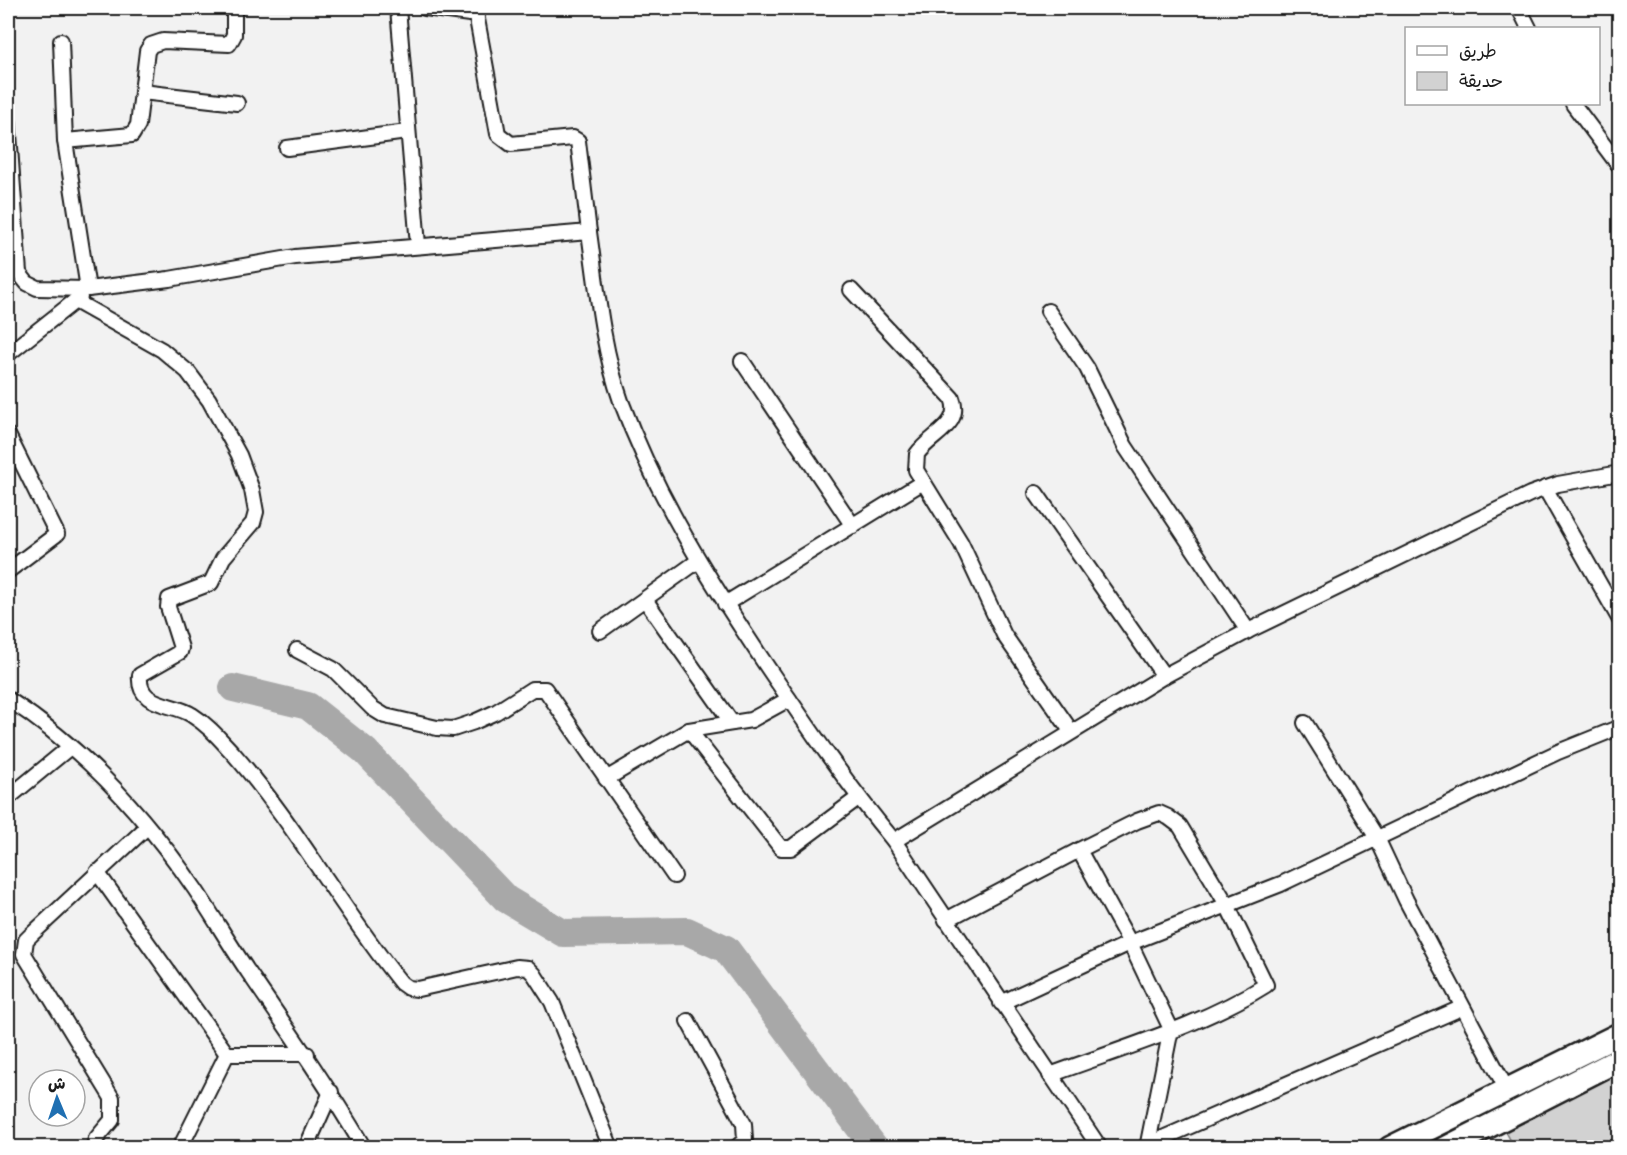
<svg xmlns="http://www.w3.org/2000/svg" width="1627" height="1155" font-family="Delius,'Playpen Sans Arabic',sans-serif">
<style>
.green{fill:#d2d2d2;stroke:#777;stroke-width:1.5}
.lines{fill:none;stroke-linecap:round;stroke-linejoin:round}
.river{stroke:#a8a8a8;stroke-width:28}
.minor-casing{stroke:#1c1c1c;stroke-width:18}
.trunk-casing{stroke:#1c1c1c;stroke-width:27}
.minor{stroke:#fff;stroke-width:14}
.trunk{stroke:#fff;stroke-width:22}
</style>
<rect width="100%" height="100%" fill="#f2f2f2"/>
<filter id="ink" filterUnits="userSpaceOnUse"><feTurbulence type="fractalNoise" baseFrequency=".0167" numOctaves="2"/><feDisplacementMap in="SourceGraphic" scale="12" xChannelSelector="R" yChannelSelector="G"/><feConvolveMatrix kernelMatrix="1 2 1 2 8 2 1 2 1" color-interpolation-filters="sRGB"/></filter>
<g filter="url(#ink)">
<polygon class="green" points="1619,1064 1619,1147 1514,1147 1503,1126"/>
<g class="lines">
<polyline class="river" points="233,688 308,706 365,751 506,899 563,933 687,931 726,949 875,1148"/>
<g class="minor-casing">
<g id="minor">
<polyline points="398,8 418,245"/>
<polyline points="425,8 477,15"/>
<polyline points="475,8 498,134 511,144 573,138 578,141 589,232"/>
<polyline points="1519,8 1529,28"/>
<polyline points="61,41 65,141 88,289"/>
<polyline points="142,92 237,103"/>
<polyline points="1573,104 1620,167"/>
<path d="M8,119l11,154 8,10 10,5 51,1 81,-10 126,-22 294,-25c8,56 13,115 32,169 36,97 90,182 147,267 40,59 80,118 126,173l206,307"/>
<polyline points="65,141 132,135 138,125 147,51 151,45 163,41 229,44 234,35 234,8"/>
<polyline points="287,148 407,132"/>
<path d="M851,290l101,108c11,27 -21,36 -35,56l-1,16 45,73 43,92 67,96"/>
<path d="M75,301l87,49 26,22 21,28 30,55 13,35 4,22 -3,11 -30,35 -12,25 -42,16 -1,8 13,41 -1,4 -40,23c-3,33 33,27 52,40 16,10 27,23 40,37 63,71 109,157 169,231l7,5 10,1 99,-22 11,1 6,6 18,28 59,146"/>
<polyline points="1048,311 1087,368 1125,446 1248,631 1164,676"/>
<polyline points="8,354 80,297"/>
<polyline points="742,361 853,526"/>
<polyline points="8,435 57,534 8,571"/>
<polyline points="1545,488 1620,620"/>
<polyline points="646,601 732,723"/>
<polyline points="725,604 923,482"/>
<polyline points="600,631 698,561"/>
<polyline points="1248,631 1530,494 1558,484 1620,473"/>
<polyline points="297,650 333,669 372,708 385,716 437,728 453,729 474,722 496,712 532,689 545,689 674,876"/>
<path d="M8,699c74,48 137,117 187,190 18,27 35,56 54,84 40,58 79,114 115,175"/>
<polyline points="1305,723 1377,838 1406,900 1507,1090"/>
<polyline points="689,730 781,848 791,848 858,798"/>
<polyline points="606,779 689,730 751,720 789,699"/>
<polyline points="8,798 70,747"/>
<polyline points="894,841 1164,676 1036,493"/>
<polyline points="97,872 227,1054"/>
<polyline points="946,920 1079,850"/>
<polyline points="1001,1003 1130,943 1281,884 1558,752 1620,727"/>
<polyline points="688,1021 744,1124 745,1140 736,1148"/>
<polyline points="227,1054 307,1054"/>
<path d="M1050,1075c72,-27 151,-49 216,-90l-40,-82 -46,-77 -12,-9 -9,-4 -22,8 -58,29 51,93 41,86 -24,119"/>
<polyline points="1147,1145 1461,1008"/>
<polyline points="93,1148 96,1139 112,1120 112,1098 24,954 26,940 31,935 147,827"/>
<polyline points="180,1148 227,1054"/>
<polyline points="306,1148 331,1092"/>
</g>
</g>
<g class="trunk-casing">
<g id="trunk">
<polyline points="1390,1148 1620,1034"/>
<polyline points="1446,1148 1620,1059"/>
</g>
</g>
<use href="#minor" class="minor"/>
<use href="#trunk" class="trunk"/>
</g>
</g>
<rect width="1627" height="1155" fill="none" stroke="#fff" stroke-width="30"/>
<rect x="15" y="15" width="1597" height="1125" fill="none" stroke="#1c1c1c" stroke-width="2" filter="url(#ink)"/>
<rect x="1405" y="27" width="195" height="78" fill="#ffffff" stroke="#a4a4a4" stroke-width="1.5"/>
<rect x="1417" y="46" width="30" height="9" fill="#ffffff" stroke="#a4a4a4" stroke-width="1.5"/>
<text x="1459" y="57" font-size="18" fill="#1c1c1c">طريق</text>
<rect x="1417" y="72" width="30" height="18" fill="#d2d2d2" stroke="#a4a4a4" stroke-width="1.5"/>
<text x="1459" y="87" font-size="18" fill="#1c1c1c">حديقة</text>
<g transform="translate(57 1098) rotate(358)"><circle r="28" fill="#ffffff" stroke="#a4a4a4" stroke-width="1.5"/>
<path d="M0-4.5L10 22L0 15L-10 22Z" fill="#1f6fb2"/>
<text y="-9" font-size="16" font-weight="bold" text-anchor="middle" fill="#1c1c1c">ش</text>
</g>
</svg>
